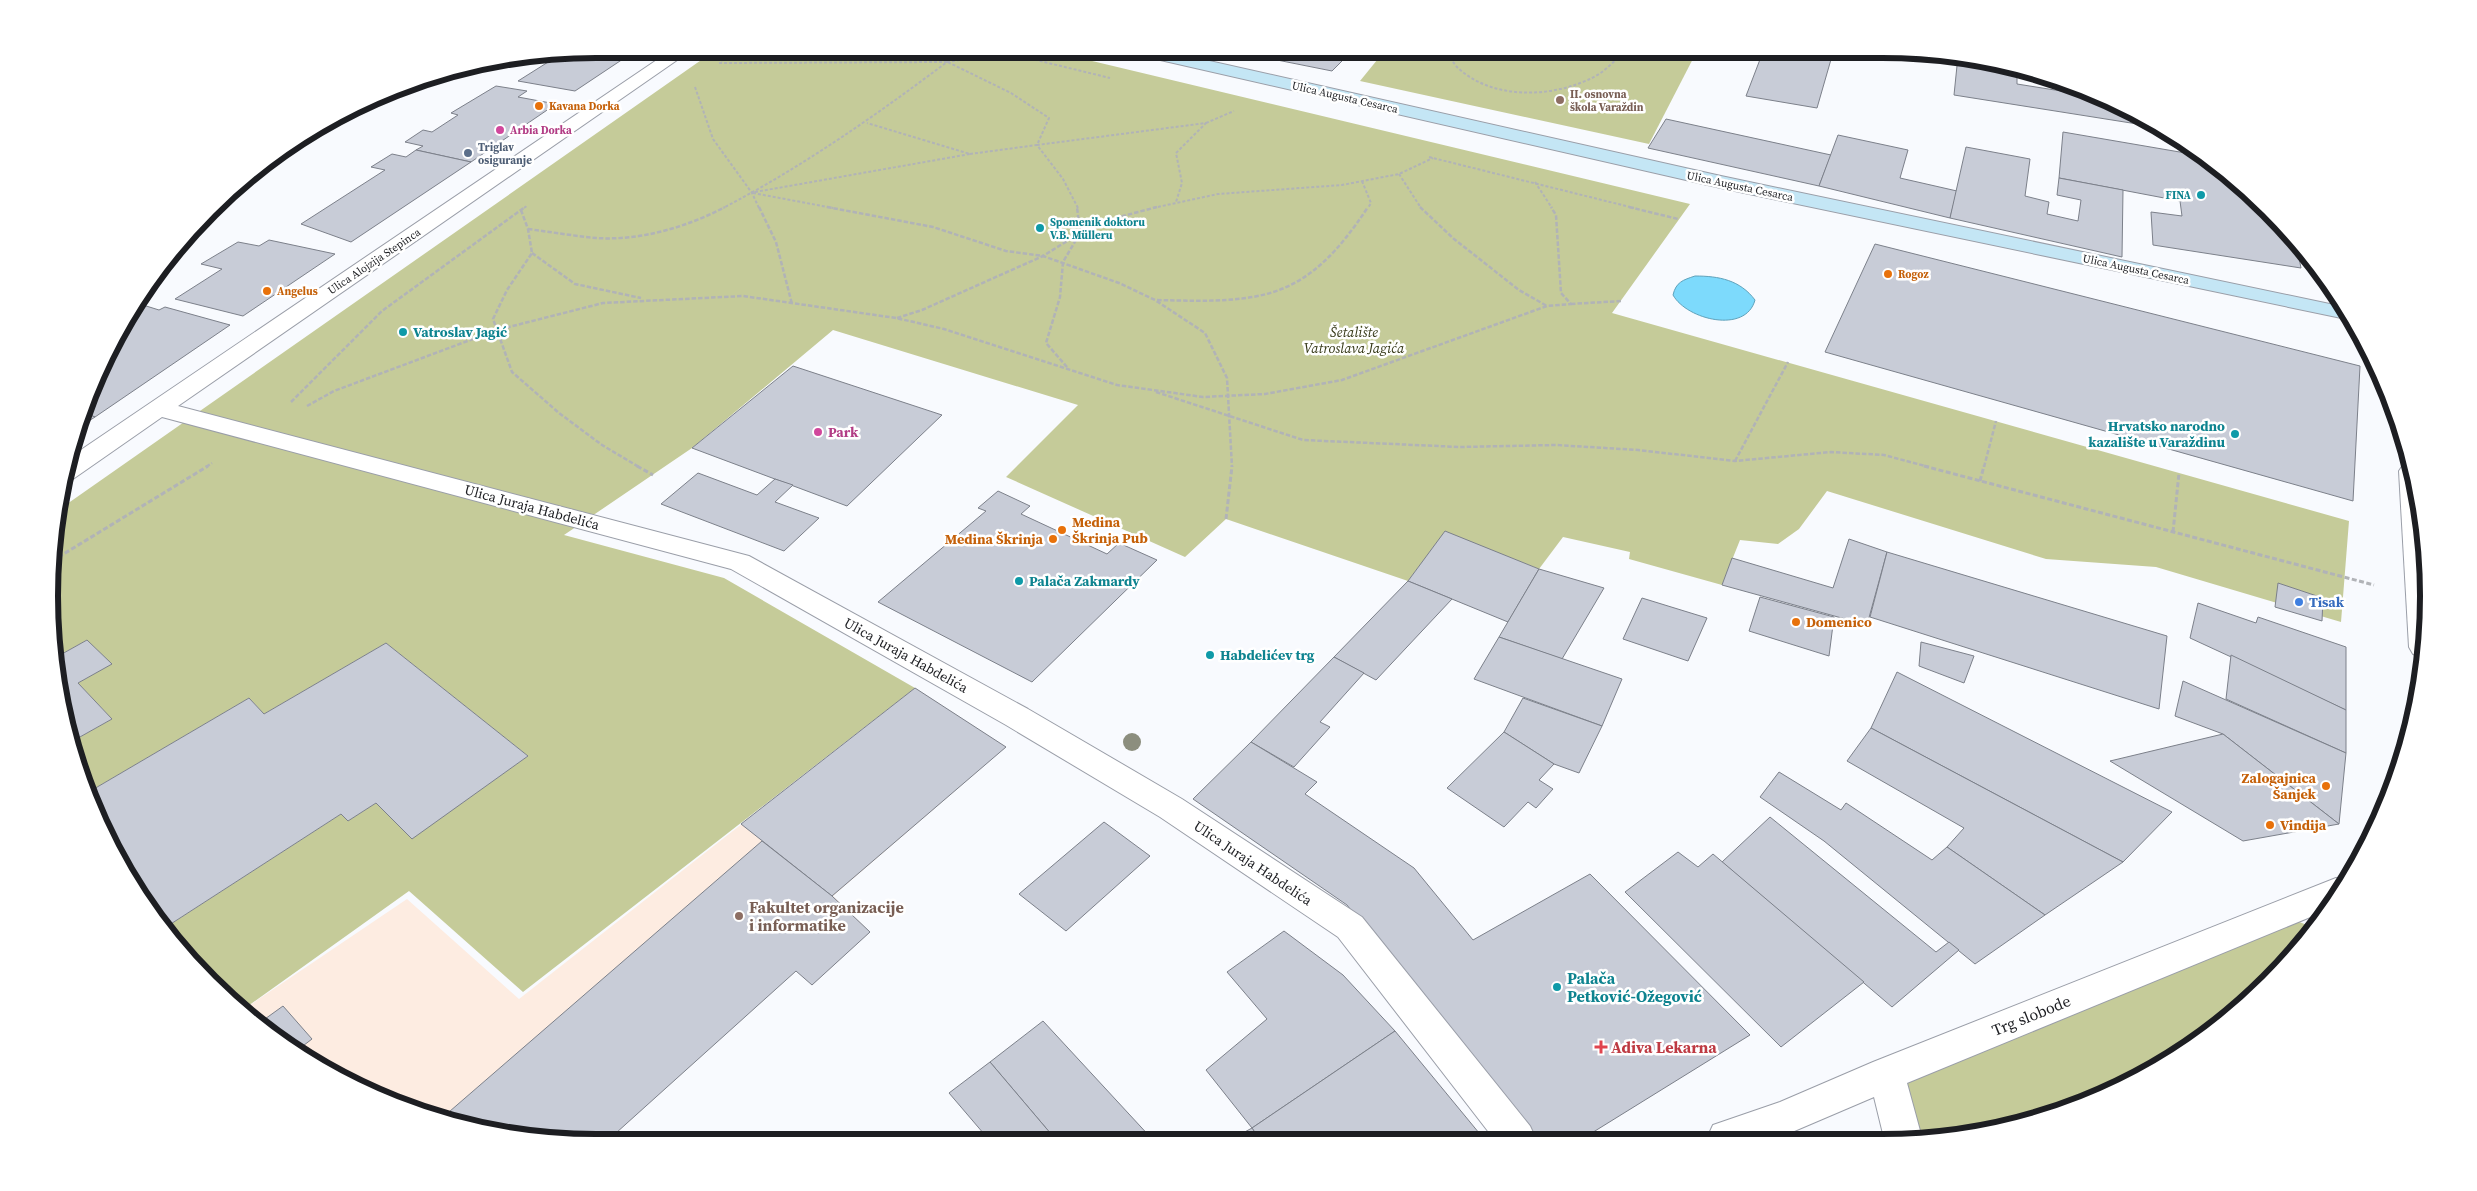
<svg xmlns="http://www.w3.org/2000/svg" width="2477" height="1191" font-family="'Source Serif 4',serif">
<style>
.commercial{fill:#fdece1}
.green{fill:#c5cb99}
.water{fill:#7ddafc;stroke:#60a2bb}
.building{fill:#c8ccd7;stroke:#7c808a}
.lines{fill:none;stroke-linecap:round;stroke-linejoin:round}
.street-casing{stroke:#9a9ea8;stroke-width:2}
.secondary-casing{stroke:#9a9ea8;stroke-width:2}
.path-far2{stroke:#b1b3b7;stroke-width:2;stroke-dasharray:3 2;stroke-linecap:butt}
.path-far1{stroke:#b1b3b7;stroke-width:2.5;stroke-dasharray:4.5 2;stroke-linecap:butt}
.path{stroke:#b1b3b7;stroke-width:3;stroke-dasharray:5 2.5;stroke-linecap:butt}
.street{fill:#fff;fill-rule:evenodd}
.secondary{fill:#c4e6f5;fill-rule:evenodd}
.tree{fill:#8c8e7e}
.education-dot{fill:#8d6e63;stroke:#fff;stroke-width:2}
.food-dot{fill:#e8710a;stroke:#fff;stroke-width:2}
.hotel-dot{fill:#d1479c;stroke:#fff;stroke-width:2}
.service-dot{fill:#5c6f8a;stroke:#fff;stroke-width:2}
.culture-dot{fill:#0f9aa8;stroke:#fff;stroke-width:2}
.shop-dot{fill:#3f7fe0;stroke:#fff;stroke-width:2}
.health-dot{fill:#e0444e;stroke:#fff;stroke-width:2}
.labels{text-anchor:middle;stroke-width:5;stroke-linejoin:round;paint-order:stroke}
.far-education-label{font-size:11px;font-weight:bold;fill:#785e54;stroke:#fff;text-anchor:start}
.far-street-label{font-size:11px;fill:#1d1e22;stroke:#fff}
.far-food-label{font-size:11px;font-weight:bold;fill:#c56008;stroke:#fff;text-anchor:start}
.far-hotel-label{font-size:11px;font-weight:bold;fill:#b23c85;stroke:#fff;text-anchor:start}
.far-service-label{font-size:11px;font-weight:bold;fill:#4e5e75;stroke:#fff;text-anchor:start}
.far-culture-label{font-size:11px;font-weight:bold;fill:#0d838f;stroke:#fff;text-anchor:end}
.culture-label{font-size:14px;font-weight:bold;fill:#0d838f;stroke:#fff;text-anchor:start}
.park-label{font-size:14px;font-style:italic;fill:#333615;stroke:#fff}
.hotel-label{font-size:14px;font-weight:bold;fill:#b23c85;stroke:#fff;text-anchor:start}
.street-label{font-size:14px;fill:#1d1e22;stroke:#fff}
.food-label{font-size:14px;font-weight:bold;fill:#c56008;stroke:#fff;text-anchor:start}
.shop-label{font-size:14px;font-weight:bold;fill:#366cbe;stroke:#fff;text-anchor:start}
.near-education-label{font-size:16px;font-weight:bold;fill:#785e54;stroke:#fff;text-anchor:start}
.near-culture-label{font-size:16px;font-weight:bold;fill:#0d838f;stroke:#fff;text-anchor:start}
.near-street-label{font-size:16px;fill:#1d1e22;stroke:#fff}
.near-health-label{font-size:16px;font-weight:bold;fill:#be3a42;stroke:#fff;text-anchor:start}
.rim{fill:none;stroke:#1d1e22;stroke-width:6}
</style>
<rect width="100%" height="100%" fill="#f8fafe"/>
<polygon class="commercial" points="915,688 1006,747 833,896 870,932 812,985 796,971 606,1142 489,1132 386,1101 292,1050 241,1011 407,899 519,999"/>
<g class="green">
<polygon points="717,49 1042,49 1690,204 1612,313 2349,521 2341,622 2156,567 2046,559 1827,491 1799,529 1778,544 1740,540 1722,585 1629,559 1630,552 1563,537 1539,569 1445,532 1408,581 1226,519 1185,557 1006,477 1078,405 833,330 692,448 564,535 724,578 915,688 523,992 409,891 241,1011 163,929 341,814 348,821 376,803 412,838 528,756 386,643 264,714 249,698 87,793 78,771 71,742 112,719 78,683 111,664 87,640 53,659 49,595 57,511"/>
<polygon points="1386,49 1698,49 1649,144 1360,81"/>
<polygon points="2281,915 2315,928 2215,1029 2165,1057 2145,1066 2135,1075 2091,1101 1953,1138 1903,1138 1886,1074"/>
</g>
<path class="water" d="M1695,276c24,0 45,4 60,24 -9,34 -68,20 -82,-5 3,-13 10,-15 22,-19z"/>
<g class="building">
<polygon points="596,49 638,49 575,91 518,81 564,52"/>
<polygon points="1222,49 1346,49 1353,50 1332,71"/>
<polygon points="1764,49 1834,49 1817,108 1746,96"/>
<polygon points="1958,56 1988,59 2017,68 2017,84 2105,98 2130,111 2131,123 1954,95"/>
<polygon points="496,86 527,91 518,97 556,104 471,162 416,150 423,146 405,142 423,130 432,132 458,115 451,113"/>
<polygon points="2130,111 2160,128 2131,123"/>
<polygon points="1666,119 1831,155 1819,186 1648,148"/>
<polygon points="2063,132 2203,156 2268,209 2296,243 2301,268 2153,245 2151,212 2182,216 2180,201 2059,178"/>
<polygon points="1838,135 1908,150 1900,178 1957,191 1950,218 1819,186"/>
<polygon points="1966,147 2030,159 2025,196 2049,202 2047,214 2078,221 2081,200 2057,195 2059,178 2123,190 2122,257 1950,218"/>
<polygon points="416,150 471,162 351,242 301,224 385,170 371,167 392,154 406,157"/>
<polygon points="269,240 335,254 243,316 175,299 222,269 201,264 238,242 259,246"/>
<polygon points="1875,244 2360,366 2353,501 1825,352"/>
<polygon points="143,305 159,310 165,307 230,325 95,417 82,412 90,387 121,325 127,327 134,322 124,320 127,315"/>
<polygon points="793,366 942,415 847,506 692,448"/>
<polygon points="82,412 95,417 78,428"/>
<polygon points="698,473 757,495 775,479 793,485 775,502 819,518 784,551 661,504"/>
<polygon points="998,491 1030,506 1021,514 1107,554 1119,543 1157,560 1032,682 878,602 986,511 978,508"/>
<polygon points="1445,531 1539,569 1508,622 1408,581"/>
<polygon points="1849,539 1887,552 1867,625 1722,585 1732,558 1833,588"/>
<polygon points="1887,552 2167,636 2159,709 1870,617"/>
<polygon points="1539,569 1604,588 1562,659 1499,637"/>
<polygon points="1408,581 1452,599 1376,680 1334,657"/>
<polygon points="2278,583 2323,598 2322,621 2275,607"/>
<polygon points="1760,597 1834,617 1829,656 1749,631"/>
<polygon points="1642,598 1707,618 1688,661 1623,639"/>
<polygon points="2198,603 2256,623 2258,617 2346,647 2346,710 2190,638"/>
<polygon points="1499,637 1622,679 1602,726 1474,679"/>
<polygon points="87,640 112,664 78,683 112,719 71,742 53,659"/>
<polygon points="1921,642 1974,656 1964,683 1919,666"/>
<polygon points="386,643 528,756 412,839 376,803 348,821 341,814 163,929 105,838 87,793 249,698 264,714"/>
<polygon points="2231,655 2346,710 2346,753 2226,699"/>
<polygon points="1334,657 1364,673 1320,722 1330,727 1294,767 1251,742"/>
<polygon points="1897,672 2172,812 2123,862 1871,728"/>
<polygon points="2183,681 2346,753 2339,824 2223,734 2175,716"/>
<polygon points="915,688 1006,747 832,896 741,824"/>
<polygon points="1523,698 1602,726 1579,773 1554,764 1504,732"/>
<polygon points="1871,728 2123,862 2045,915 1947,847 1964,828 1847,761"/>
<polygon points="1504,732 1554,764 1539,780 1553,789 1536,808 1528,802 1504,827 1447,788"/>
<polygon points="2223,734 2339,824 2243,841 2110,761"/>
<polygon points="1251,742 1317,782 1305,794 1414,868 1473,940 1590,874 1750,1035 1582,1139 1531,1139 1347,905 1193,799"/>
<polygon points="1779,772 1841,810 1846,803 1932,860 1947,847 2045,915 1975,964 1824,841 1760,797"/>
<polygon points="1770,817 1936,952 1949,942 1959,950 1892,1007 1722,862"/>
<polygon points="1104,822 1150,856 1066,931 1019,894"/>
<polygon points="762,841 832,896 870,932 812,985 796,971 606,1142 489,1132 442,1118"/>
<polygon points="1678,852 1698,867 1713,854 1864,982 1781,1047 1625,892"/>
<polygon points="1284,931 1343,975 1395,1031 1252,1128 1206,1070 1267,1019 1227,972"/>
<polygon points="283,1006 312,1039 295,1052 258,1024"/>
<polygon points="1043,1021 1153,1140 1057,1141 990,1062"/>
<polygon points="1395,1031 1484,1139 1260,1140 1252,1128"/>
<polygon points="2165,1057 2135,1075 2145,1066"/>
<polygon points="990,1062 1057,1141 990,1141 949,1093"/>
<polygon points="1252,1128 1260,1140 1230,1140"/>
</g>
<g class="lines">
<g class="street-casing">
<g id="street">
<polygon points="673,49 693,49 178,406 749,556 1028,709 1182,799 1362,917 1530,1126 1536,1139 1494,1139 1338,937 1160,817 1006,725 731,569 162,417 73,479 62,480 69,458"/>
<polygon points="2410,464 2418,489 2428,596 2422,657 2413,654 2409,647 2399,471 2403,465"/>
<polygon points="2336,878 2343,880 2325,911 1907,1083 1922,1138 1884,1138 1874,1097 1778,1138 1707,1138 1713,1125 1780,1102 1873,1062"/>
</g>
</g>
<g class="secondary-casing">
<polygon id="secondary" points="1125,49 1156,49 1721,176 2344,307 2351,320 1721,188 1134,54 1128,53"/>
</g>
<g class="path-far2">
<polyline points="921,49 1011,93 1049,118 1037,145 1206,123 1176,153 1182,183 1176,202"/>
<polyline points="991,49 1110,78"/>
<path d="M1445,49c4,6 8,14 13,19 35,32 93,30 134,10 13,-6 24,-19 35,-29"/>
<polyline points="721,61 737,49"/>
<polyline points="947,62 1003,53"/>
<path d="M719,63l228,-1c-72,54 -145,105 -224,146"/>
<polyline points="695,87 713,139 752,193 759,208"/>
<polyline points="1206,123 1234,111"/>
<polyline points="970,154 1037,145 1063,179 1078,208"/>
<polyline points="1429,157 1634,208"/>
<polyline points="1399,174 1421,208"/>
<polyline points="1362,181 1371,203 1368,208"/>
<polyline points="1535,182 1552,208"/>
<polyline points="755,192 970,154 867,123"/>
<polyline points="753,193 833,208"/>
<polyline points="524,208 528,205"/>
<polyline points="1153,208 1218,194 1342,185 1399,174 1433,158"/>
</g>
<g class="path-far1">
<polyline points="759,207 776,242 792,304"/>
<polyline points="827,207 933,227 1006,251 1043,256 1119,283 1155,300 1205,333 1227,378 1232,467"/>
<polyline points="1420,207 1454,239 1519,290 1547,306"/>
<polyline points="1629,207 1678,219"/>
<polyline points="521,210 528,229 532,253 507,290 493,319 512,372 559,413 602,445 639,467"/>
<path d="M528,229c23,3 46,7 68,9 44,3 91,-11 129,-31"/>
<polyline points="532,253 575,284 641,298"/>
<path d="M1157,300c107,3 149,1 211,-93"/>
<polyline points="1571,304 1622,301"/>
<polyline points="897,318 922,310 1043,256 1080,233 1123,216 1157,207"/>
<polyline points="1067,367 1046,343 1060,297 1063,262 1080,233 1077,207"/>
<polyline points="1156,392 1303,440 1460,447 1556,445 1638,450 1735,461 1831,452 1884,455 1929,467"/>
<polyline points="291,402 382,311 525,207"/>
<polyline points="307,406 334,391 497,330 603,303 743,296 896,318 944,329 1117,385 1203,397 1265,394 1342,380 1547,306 1571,304 1561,293 1556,215 1551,207"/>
<polyline points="1735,461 1788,362"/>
<polyline points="206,467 212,463"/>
<polyline points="1984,467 1996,421"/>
</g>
<g class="path">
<polyline points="637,466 653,475"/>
<polyline points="1924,466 2374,585"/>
<polyline points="1980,481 1984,466"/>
<polyline points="1226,519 1232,466"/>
<polyline points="2173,532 2179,473"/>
<polyline points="52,561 208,466"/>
</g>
<use href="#street" class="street"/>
<use href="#secondary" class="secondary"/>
</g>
<circle class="tree" cx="1132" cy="742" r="9"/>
<g class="education-dot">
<circle cx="1560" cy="100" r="5"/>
<circle cx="739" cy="916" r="5"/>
</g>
<g class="food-dot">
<circle cx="539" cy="106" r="5"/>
<circle cx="1888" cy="274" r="5"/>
<circle cx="267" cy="291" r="5"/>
<circle cx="1062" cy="530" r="5"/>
<circle cx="1053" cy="539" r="5"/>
<circle cx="1796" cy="622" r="5"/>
<circle cx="2326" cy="786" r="5"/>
<circle cx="2270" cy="825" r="5"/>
</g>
<g class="hotel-dot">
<circle cx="500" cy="130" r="5"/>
<circle cx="818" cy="432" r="5"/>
</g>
<circle class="service-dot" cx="468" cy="153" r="5"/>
<g class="culture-dot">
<circle cx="2201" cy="195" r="5"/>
<circle cx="1040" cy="228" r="5"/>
<circle cx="403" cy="332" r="5"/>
<circle cx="2235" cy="434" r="5"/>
<circle cx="1019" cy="581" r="5"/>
<circle cx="1210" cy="655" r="5"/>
<circle cx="1557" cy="987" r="5"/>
</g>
<circle class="shop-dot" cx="2299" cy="602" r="5"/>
<path class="health-dot" d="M1598.5 1039.5h5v5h5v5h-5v5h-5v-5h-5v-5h5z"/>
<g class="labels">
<g class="far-education-label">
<text x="1570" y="98">II. osnovna<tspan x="1570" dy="13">škola Varaždin</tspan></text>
</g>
<g class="far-street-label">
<text transform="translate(1345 97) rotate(13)" y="4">Ulica Augusta Cesarca</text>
<text transform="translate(1740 186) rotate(12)" y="4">Ulica Augusta Cesarca</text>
<text transform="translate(374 261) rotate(-34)" y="4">Ulica Alojzija Stepinca</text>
<text transform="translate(2136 269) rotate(12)" y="4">Ulica Augusta Cesarca</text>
</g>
<g class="far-food-label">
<text x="549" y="110">Kavana Dorka</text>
<text x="1898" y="278">Rogoz</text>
<text x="277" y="295">Angelus</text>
</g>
<g class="far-hotel-label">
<text x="510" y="134">Arbia Dorka</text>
</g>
<g class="far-service-label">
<text x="478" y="151">Triglav<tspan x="478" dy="13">osiguranje</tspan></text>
</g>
<g class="far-culture-label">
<text x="2191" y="199">FINA</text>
<text x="1050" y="226" text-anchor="start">Spomenik doktoru<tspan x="1050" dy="13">V.B. Mülleru</tspan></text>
</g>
<g class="culture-label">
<text x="413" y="337">Vatroslav Jagić</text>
<text x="2225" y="431" text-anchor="end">Hrvatsko narodno<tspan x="2225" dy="16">kazalište u Varaždinu</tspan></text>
<text x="1029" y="586">Palača Zakmardy</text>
<text x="1220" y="660">Habdelićev trg</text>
</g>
<g class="park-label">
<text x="1354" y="337">Šetalište<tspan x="1354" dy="16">Vatroslava Jagića</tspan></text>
</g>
<g class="hotel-label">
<text x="828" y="437">Park</text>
</g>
<g class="street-label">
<text transform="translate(532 507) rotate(15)" y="5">Ulica Juraja Habdelića</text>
<text transform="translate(906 655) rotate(29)" y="5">Ulica Juraja Habdelića</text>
<text transform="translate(1253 863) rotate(34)" y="5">Ulica Juraja Habdelića</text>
</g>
<g class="food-label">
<text x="1072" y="527">Medina<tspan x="1072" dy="16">Škrinja Pub</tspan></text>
<text x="1043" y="544" text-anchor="end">Medina Škrinja</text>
<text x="1806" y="627">Domenico</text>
<text x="2316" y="783" text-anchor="end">Zalogajnica<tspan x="2316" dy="16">Šanjek</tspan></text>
<text x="2280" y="830">Vindija</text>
</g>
<g class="shop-label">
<text x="2309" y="607">Tisak</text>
</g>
<g class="near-education-label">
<text x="749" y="913">Fakultet organizacije<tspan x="749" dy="18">i informatike</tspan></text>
</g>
<g class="near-culture-label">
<text x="1567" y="984">Palača<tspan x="1567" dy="18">Petković-Ožegović</tspan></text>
</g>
<g class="near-street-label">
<text transform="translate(2031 1015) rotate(-22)" y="6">Trg slobode</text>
</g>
<g class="near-health-label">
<text x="1611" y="1053">Adiva Lekarna</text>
</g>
</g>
<path d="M0 0H2477V1191H0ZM596 58H1882A538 538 0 0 1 2420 596V596A538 538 0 0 1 1882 1134H596A538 538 0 0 1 58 596V596A538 538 0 0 1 596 58Z" fill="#fff" fill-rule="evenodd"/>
<path class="rim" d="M596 58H1882A538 538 0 0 1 2420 596V596A538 538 0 0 1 1882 1134H596A538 538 0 0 1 58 596V596A538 538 0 0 1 596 58Z"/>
</svg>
